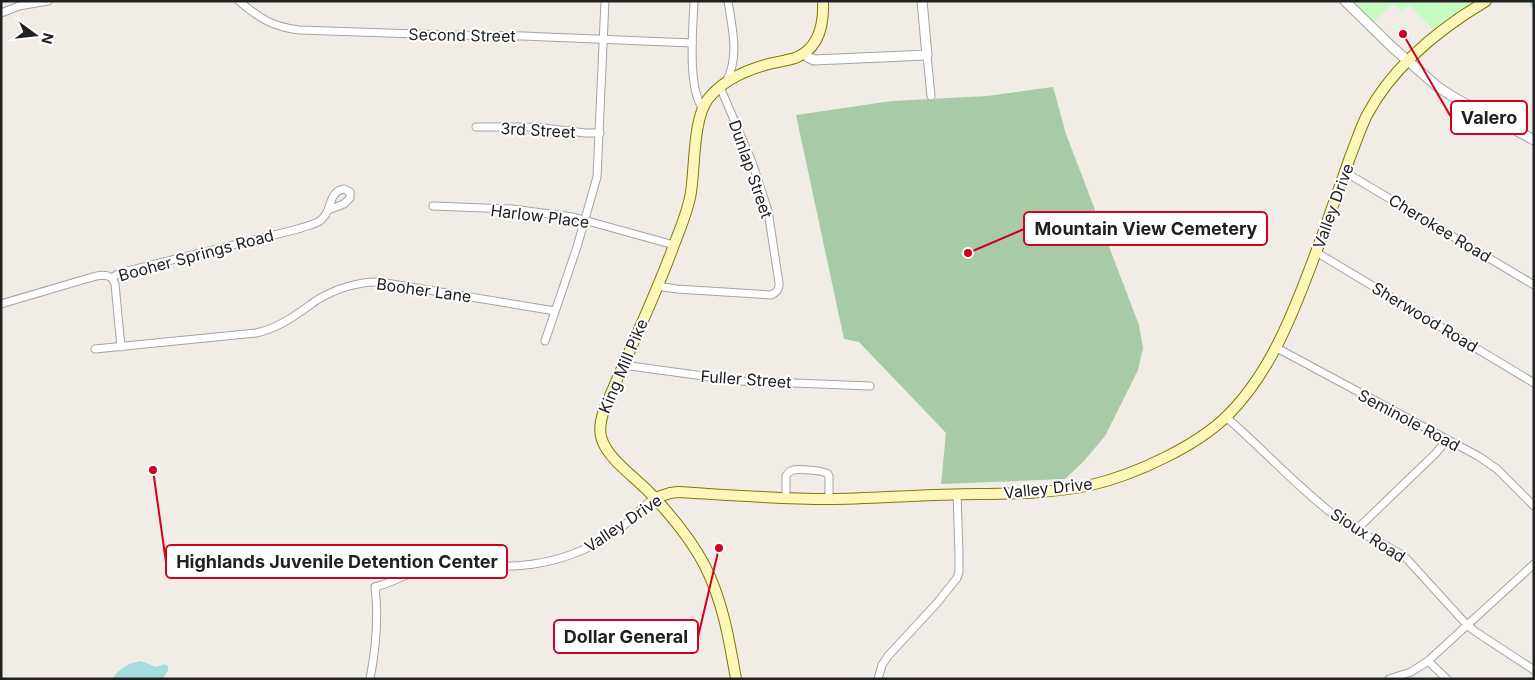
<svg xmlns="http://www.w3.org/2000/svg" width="1535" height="680" font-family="Inter,sans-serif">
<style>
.cemetery{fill:#a6cba6}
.park{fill:#c6fcc2}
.water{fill:#a5dce0}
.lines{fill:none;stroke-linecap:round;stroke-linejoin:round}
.stream{stroke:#a5dce0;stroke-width:2}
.minor-casing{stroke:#a4a4a4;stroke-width:9}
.tertiary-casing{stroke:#a4a4a4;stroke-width:11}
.secondary-casing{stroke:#7e7900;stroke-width:12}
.minor{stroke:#fff;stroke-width:7}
.tertiary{stroke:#fff;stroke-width:9}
.secondary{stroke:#fcf6b9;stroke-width:10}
.labels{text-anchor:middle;stroke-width:4;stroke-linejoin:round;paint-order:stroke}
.street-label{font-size:16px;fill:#202020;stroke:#fff}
.leader{fill:none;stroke:#d0001f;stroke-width:2}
.callout-dot{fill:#d0001f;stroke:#fff;stroke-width:2}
.callout{fill:#fff;stroke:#d0001f;stroke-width:2}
.callout-label{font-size:18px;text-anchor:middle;font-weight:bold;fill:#202020}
</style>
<rect width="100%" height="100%" fill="#f1ece6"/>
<polygon class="cemetery" points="1053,87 1066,134 1139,325 1143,348 1138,370 1105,436 1084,461 1065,479 941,484 946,433 859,342 844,339 796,115 892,101 987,96"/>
<polygon class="park" points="1353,1 1475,1 1432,29 1409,5 1402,12 1393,3 1372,23"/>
<path class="water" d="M141,661l15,6 9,-3 3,2v5l-6,8h-50c8,-11 16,-16 29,-18z"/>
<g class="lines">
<polyline class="stream" points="1530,1 1534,10"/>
<g class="minor-casing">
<g id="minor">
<path d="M239,1c20,17 34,26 60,29l148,5 76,1 169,7"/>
<path d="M694,1c-1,28 -7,86 9,108"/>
<polyline points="1,13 19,6 48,1"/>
<polyline points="927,55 931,96"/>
<path d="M726,82c14,-26 6,-54 2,-81"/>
<polyline points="476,127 536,127 585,133 600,133"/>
<polyline points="1345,172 1534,285"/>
<polyline points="433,206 512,209 573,217 674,245"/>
<polyline points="1316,252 1534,383"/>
<polyline points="112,278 115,284 121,347"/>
<path d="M657,286l20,3 94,6c5,-2 9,-6 8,-12l-11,-72 -16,-49 -32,-75"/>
<path d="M1,304l88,-26c8,-2 16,-5 23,0l7,-5 179,-44c7,-3 17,-4 23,-9 12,-9 6,-28 23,-31l6,3v6l-6,6 -16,6"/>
<polyline points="545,341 577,247 597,177 605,1"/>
<polyline points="1275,347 1478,456 1497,469 1534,506"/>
<path d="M95,349l161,-16c24,-5 41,-19 61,-33 18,-11 42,-19 63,-18l175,29"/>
<polyline points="623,365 740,381 870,386"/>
<path d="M1226,417c39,34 75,74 117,105 20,14 43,21 63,36l61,67 9,7 58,38"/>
<path d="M786,498v-22c2,-3 3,-5 7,-6 6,-1 29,0 35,4l1,2v23"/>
<polyline points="1356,530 1435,454 1447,440"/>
<polyline points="1428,661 1447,679"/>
<path d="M370,679c6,-31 9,-61 5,-92 22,-5 41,-20 64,-22 13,-1 26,1 38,1 38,2 73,-1 108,-17 15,-7 32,-17 44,-28 9,-9 16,-17 26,-23"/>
<polyline points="878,679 882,665 888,656 937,603 957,578 959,572 959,553 957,494"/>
<polyline points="1389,679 1411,672 1428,661 1534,564"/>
</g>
</g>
<g class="tertiary-casing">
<g id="tertiary">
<polyline points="1345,1 1392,47 1438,87 1455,98 1534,140"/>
<polyline points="805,53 808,57 814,60 927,55 922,1"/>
</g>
</g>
<g class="secondary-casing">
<g id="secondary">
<path d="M655,498l15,-5 8,-1c50,3 100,7 150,7 36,0 72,-3 107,-4 52,-2 105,1 156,-10 26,-6 51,-16 75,-28 22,-11 44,-24 62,-42 49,-49 72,-121 96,-184 8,-24 17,-47 25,-71 6,-15 11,-31 18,-45 26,-49 72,-86 119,-114"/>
<path d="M736,679c-7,-40 -13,-77 -31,-113 -14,-27 -35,-52 -55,-73 -15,-16 -41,-33 -48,-53 -4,-10 -1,-21 2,-30 22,-53 47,-104 67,-157 7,-20 17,-40 20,-61 4,-26 2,-73 17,-93 14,-18 36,-28 57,-34 10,-3 21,-4 30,-7 24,-9 29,-34 28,-57"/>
</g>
</g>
<use href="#minor" class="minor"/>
<use href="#tertiary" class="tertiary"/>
<use href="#secondary" class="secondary"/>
</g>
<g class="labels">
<g class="street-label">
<text transform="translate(462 35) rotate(1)" y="6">Second Street</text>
<text transform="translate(538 130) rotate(3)" y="6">3rd Street</text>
<text transform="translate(751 169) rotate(71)" y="6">Dunlap Street</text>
<text transform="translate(1333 206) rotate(-70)" y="6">Valley Drive</text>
<text transform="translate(540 216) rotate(7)" y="6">Harlow Place</text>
<text transform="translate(1440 228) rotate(31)" y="6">Cherokee Road</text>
<text transform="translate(196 255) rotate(-15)" y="6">Booher Springs Road</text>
<text transform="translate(424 290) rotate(8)" y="6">Booher Lane</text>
<text transform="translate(1425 317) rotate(31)" y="6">Sherwood Road</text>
<text transform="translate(623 366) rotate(-67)" y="6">King Mill Pike</text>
<text transform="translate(746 379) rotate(4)" y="6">Fuller Street</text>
<text transform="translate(1409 420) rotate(28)" y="6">Seminole Road</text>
<text transform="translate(1048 488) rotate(-6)" y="6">Valley Drive</text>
<text transform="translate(623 523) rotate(-34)" y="6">Valley Drive</text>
<text transform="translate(1368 535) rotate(33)" y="6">Sioux Road</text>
</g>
</g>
<path class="leader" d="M1403 34L1451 117M968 253L1024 229M153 470L166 562M719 548L698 637"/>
<g class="callout-dot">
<circle cx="1403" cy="34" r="5"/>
<circle cx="968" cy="253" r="5"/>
<circle cx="153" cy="470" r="5"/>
<circle cx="719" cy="548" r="5"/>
</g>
<g class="callout">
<rect x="1451" y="101" width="76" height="33" rx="5"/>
<rect x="1024" y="212" width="243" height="33" rx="5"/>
<rect x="166" y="545" width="341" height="33" rx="5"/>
<rect x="554" y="620" width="144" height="33" rx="5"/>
</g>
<g class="callout-label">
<text x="1489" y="124">Valero</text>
<text x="1146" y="235">Mountain View Cemetery</text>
<text x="337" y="568">Highlands Juvenile Detention Center</text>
<text x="626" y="643">Dollar General</text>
</g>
<rect width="1535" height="680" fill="none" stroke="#202020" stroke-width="5"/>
<g transform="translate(35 35) rotate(105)" stroke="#ffffff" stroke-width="4" paint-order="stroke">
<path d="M0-4L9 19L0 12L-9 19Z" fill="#202020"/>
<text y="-8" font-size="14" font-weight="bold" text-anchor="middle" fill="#202020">N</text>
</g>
</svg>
